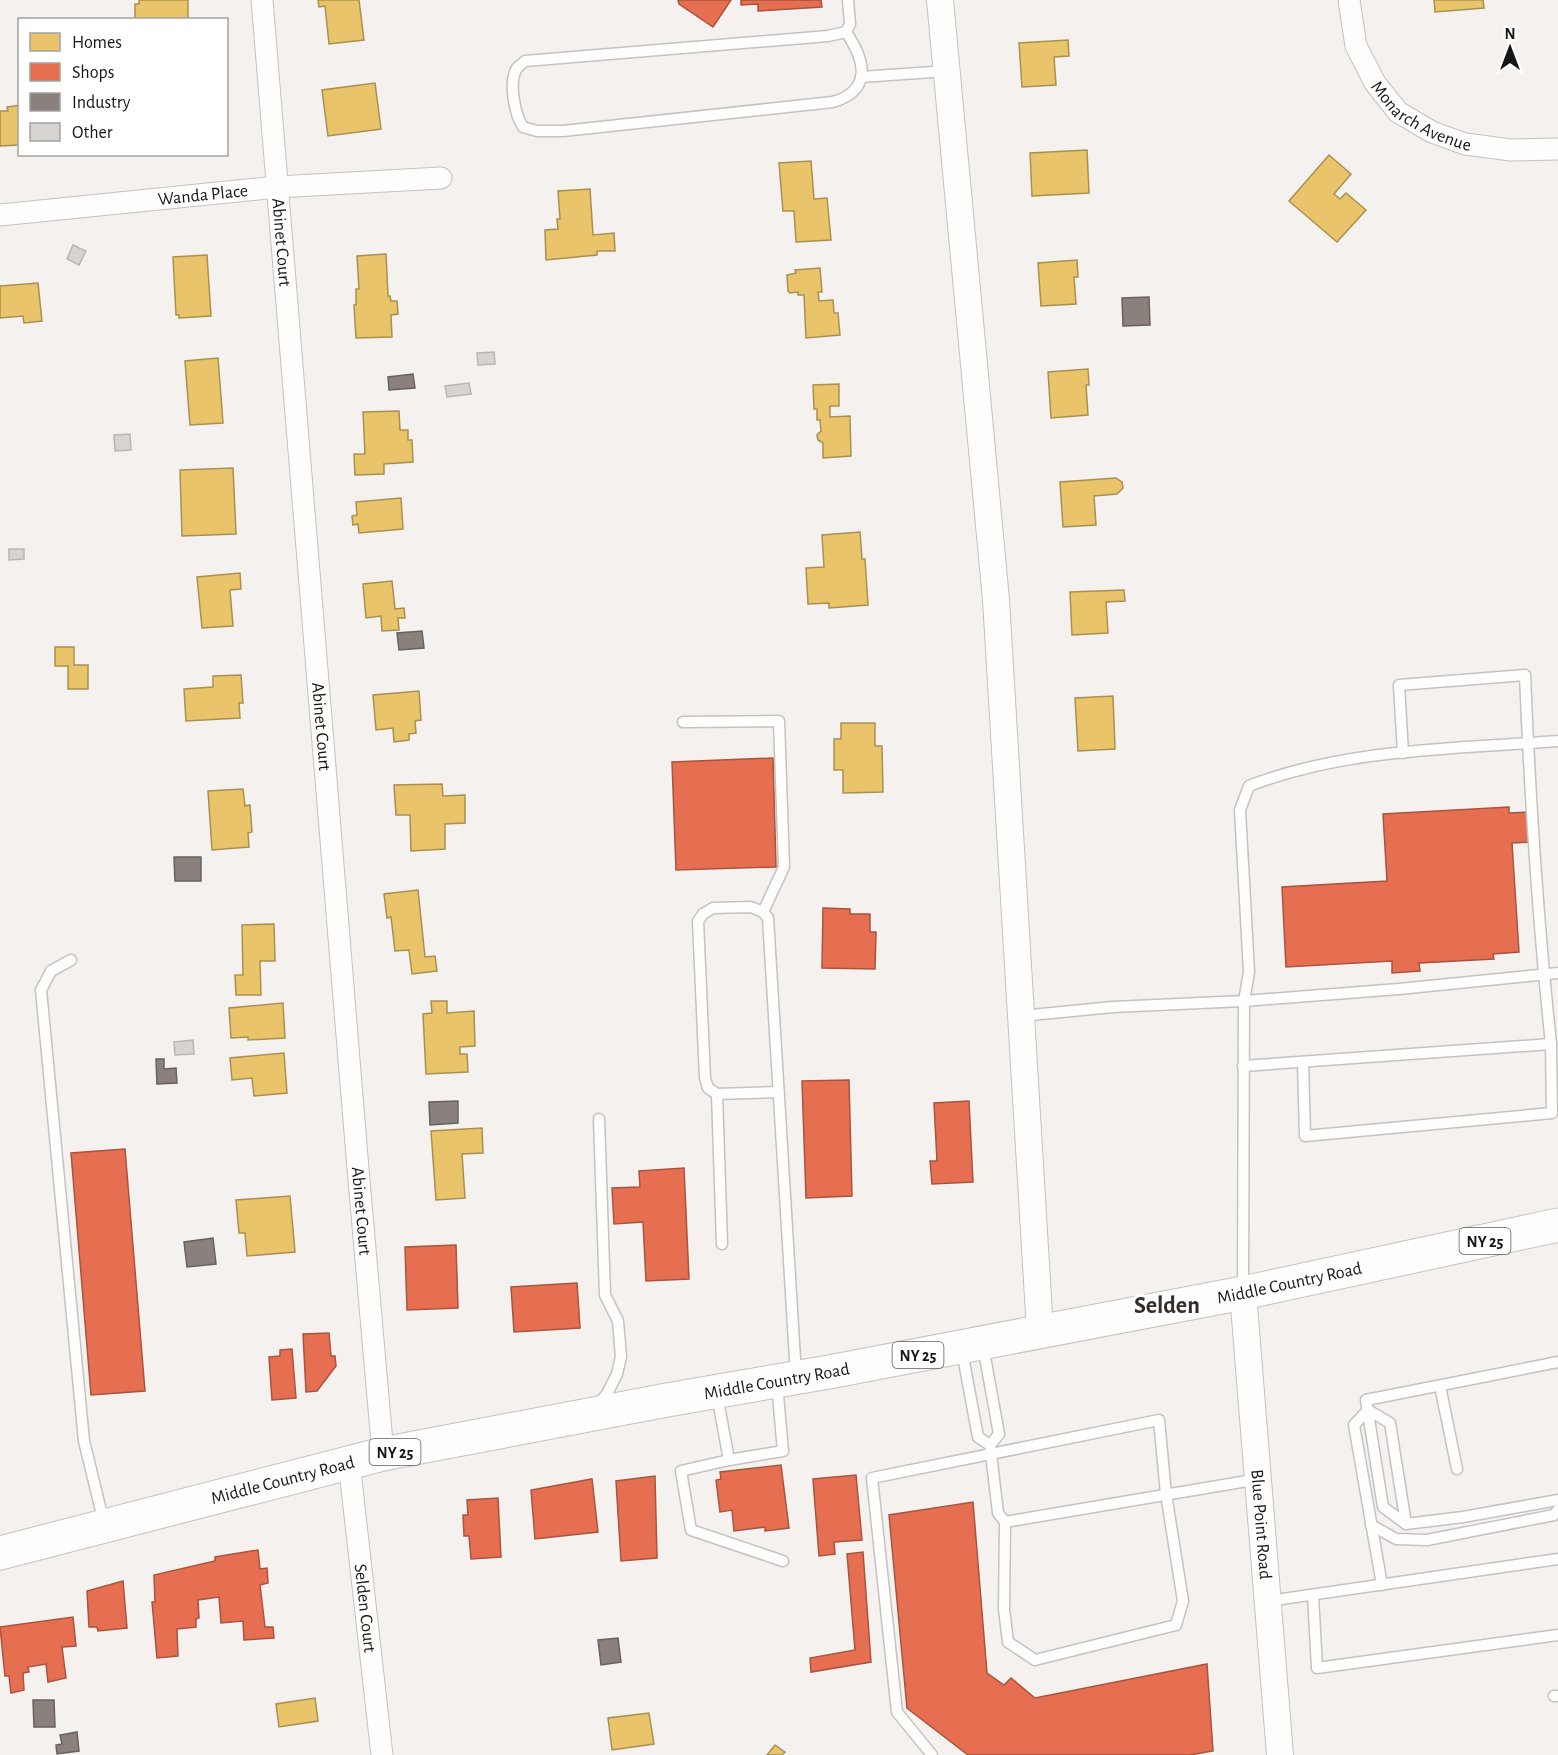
<svg xmlns="http://www.w3.org/2000/svg" width="1558" height="1755" font-family="'Alegreya Sans',sans-serif">
<style>
.homes{fill:#e9c46a;stroke:#aa9050;stroke-width:1.5}
.shops{fill:#e76f51;stroke:#a9543f;stroke-width:1.5}
.industry{fill:#8a817c;stroke:#68615d;stroke-width:1.5}
.building{fill:#d6d3d0;stroke:#b9b6b4;stroke-width:1.5}
.lines{fill:none;stroke-linecap:round;stroke-linejoin:round}
.service-casing{stroke:#c5c2c0;stroke-width:13}
.minor-casing{stroke:#c5c2c0;stroke-width:23}
.tertiary-casing{stroke:#c5c2c0;stroke-width:28}
.primary-casing{stroke:#c5c2c0;stroke-width:35}
.service{stroke:#fdfdfc;stroke-width:10}
.minor{stroke:#fdfdfc;stroke-width:21}
.tertiary{stroke:#fdfdfc;stroke-width:26}
.primary{stroke:#fdfdfc;stroke-width:33}
.labels{text-anchor:middle;stroke-width:6;stroke-linejoin:round;paint-order:stroke}
.shield{fill:#fff;stroke:#5d5c5a;stroke-width:1.5}
.shield-label{font-size:16px;font-weight:bold;fill:#181614}
.street-label{font-size:18px;fill:#181614;stroke:#fff}
.district-label{font-size:24px;font-weight:bold;fill:#332e2a;stroke:#fff}
</style>
<rect width="100%" height="100%" fill="#f4f1ee"/>
<g class="homes">
<polygon points="139,0 188,0 188,20 135,20 135,4 139,4"/>
<polygon points="318,0 359,0 364,40 329,44 325,6 319,7"/>
<polygon points="1434,0 1483,0 1484,8 1435,12"/>
<polygon points="1068,40 1069,56 1054,57 1056,85 1022,87 1019,43"/>
<polygon points="375,83 381,129 328,136 322,90"/>
<polygon points="20,105 20,145 0,146 0,111 8,111 7,107"/>
<polygon points="1087,150 1089,193 1032,196 1030,153"/>
<polygon points="1329,155 1351,174 1334,194 1340,199 1346,193 1366,210 1337,242 1289,201"/>
<polygon points="811,161 814,199 827,198 831,240 796,242 794,211 783,211 779,163"/>
<polygon points="590,189 593,235 614,233 615,251 597,251 597,255 546,260 545,230 558,229 557,219 560,219 558,191"/>
<polygon points="386,254 388,296 390,296 391,301 397,301 398,314 391,315 392,337 356,338 354,305 356,305 356,289 359,289 357,256"/>
<polygon points="207,255 211,316 179,318 179,315 176,315 173,257"/>
<polygon points="1077,260 1078,277 1074,277 1076,304 1041,306 1038,263"/>
<polygon points="820,268 822,292 818,292 819,301 833,300 834,313 838,313 840,335 806,338 804,295 798,295 798,292 790,293 788,291 787,275 796,273 795,270"/>
<polygon points="38,283 42,321 24,323 23,316 0,318 0,286"/>
<polygon points="218,358 223,423 190,425 185,361"/>
<polygon points="1088,369 1089,385 1086,385 1088,415 1051,418 1048,372"/>
<polygon points="839,384 839,406 830,406 830,417 850,416 851,456 823,458 823,443 818,440 817,435 821,431 820,420 817,420 817,409 814,409 813,385"/>
<polygon points="399,411 400,430 408,430 408,440 412,440 413,462 384,464 384,474 355,475 354,454 365,454 363,412"/>
<polygon points="233,468 236,534 182,536 180,470"/>
<polygon points="1116,478 1122,482 1123,488 1117,494 1094,496 1096,525 1063,527 1060,482"/>
<polygon points="401,498 403,529 359,533 358,524 353,525 352,516 357,515 356,502"/>
<polygon points="860,532 862,559 865,559 868,605 829,608 829,603 808,604 806,568 824,567 822,535"/>
<polygon points="240,573 241,589 230,590 233,626 202,628 197,577"/>
<polygon points="392,581 395,609 404,608 405,618 398,618 399,630 382,631 381,616 366,618 363,584"/>
<polygon points="1124,590 1125,601 1106,602 1108,633 1072,635 1070,592"/>
<polygon points="55,647 74,647 74,665 88,665 88,689 68,689 68,666 55,666"/>
<polygon points="241,675 243,703 239,703 240,718 186,721 184,689 213,687 213,676"/>
<polygon points="419,691 421,720 415,721 416,733 409,734 409,740 394,742 393,728 376,730 373,695"/>
<polygon points="1113,696 1115,749 1078,751 1075,698"/>
<polygon points="841,723 875,723 875,746 882,746 883,792 843,793 843,770 834,770 834,739 841,739"/>
<polygon points="442,784 443,796 465,795 465,823 445,824 445,849 411,851 410,815 396,815 394,785"/>
<polygon points="243,789 245,806 250,805 252,832 248,833 249,847 212,850 208,791"/>
<polygon points="418,890 425,957 435,956 437,971 412,974 409,950 395,951 391,917 387,918 384,894"/>
<polygon points="274,924 275,961 260,961 261,995 236,995 235,975 243,975 242,925"/>
<polygon points="431,1001 447,1001 447,1013 474,1011 475,1046 460,1047 460,1054 467,1054 468,1072 426,1074 423,1014 432,1013"/>
<polygon points="283,1003 285,1038 248,1040 248,1037 231,1038 229,1008"/>
<polygon points="284,1053 287,1093 254,1096 252,1078 232,1080 230,1058"/>
<polygon points="482,1128 483,1153 462,1154 465,1198 436,1200 431,1131"/>
<polygon points="290,1196 295,1252 247,1256 245,1233 239,1233 236,1200"/>
<polygon points="315,1698 318,1721 279,1727 276,1704"/>
<polygon points="649,1713 654,1744 612,1750 608,1718"/>
<polygon points="775,1745 785,1752 782,1755 767,1755"/>
</g>
<g class="shops">
<polygon points="678,0 731,0 713,27 679,4"/>
<polygon points="741,0 821,0 822,7 758,11 758,4 741,5"/>
<polygon points="773,758 776,867 676,870 672,762"/>
<polygon points="1509,807 1509,813 1532,812 1534,842 1512,843 1519,952 1493,954 1494,959 1419,963 1420,971 1392,973 1392,961 1286,967 1282,887 1387,881 1383,814"/>
<polygon points="823,908 850,909 850,914 870,914 870,932 876,932 875,969 822,968"/>
<polygon points="849,1080 852,1196 806,1198 802,1081"/>
<polygon points="969,1101 973,1182 932,1184 930,1161 937,1161 934,1103"/>
<polygon points="125,1149 145,1391 91,1395 71,1153"/>
<polygon points="684,1168 689,1279 646,1281 643,1222 614,1224 612,1188 640,1187 639,1171"/>
<polygon points="456,1245 458,1308 407,1310 405,1247"/>
<polygon points="577,1283 580,1328 514,1332 511,1287"/>
<polygon points="329,1333 331,1356 335,1356 336,1366 317,1391 306,1392 303,1334"/>
<polygon points="292,1349 296,1398 272,1400 269,1357 280,1356 280,1350"/>
<polygon points="781,1465 789,1528 765,1531 765,1527 734,1531 732,1510 720,1512 716,1480 721,1479 720,1472"/>
<polygon points="856,1475 862,1540 834,1542 835,1554 819,1556 813,1479"/>
<polygon points="655,1476 657,1558 621,1561 616,1481"/>
<polygon points="592,1479 598,1532 535,1539 531,1490"/>
<polygon points="498,1498 501,1557 471,1559 469,1536 464,1536 463,1515 468,1515 467,1500"/>
<polygon points="973,1502 987,1673 1004,1685 1011,1678 1035,1698 1207,1664 1213,1751 1190,1755 968,1755 907,1708 889,1515"/>
<polygon points="258,1550 260,1569 267,1568 268,1583 260,1585 265,1627 273,1627 274,1638 244,1640 243,1621 221,1623 219,1597 198,1600 199,1618 196,1619 196,1627 177,1629 178,1656 157,1658 152,1602 155,1602 154,1575 215,1561 215,1557"/>
<polygon points="863,1552 871,1662 811,1672 810,1658 855,1650 847,1554"/>
<polygon points="123,1581 127,1628 98,1631 97,1627 89,1627 87,1591"/>
<polygon points="73,1617 76,1646 62,1647 66,1678 48,1682 46,1664 28,1667 29,1672 23,1673 24,1690 11,1693 9,1676 5,1676 0,1627"/>
</g>
<g class="industry">
<polygon points="1149,297 1150,325 1123,326 1122,298"/>
<polygon points="413,374 415,388 389,390 388,377"/>
<polygon points="422,631 424,648 399,650 397,633"/>
<polygon points="174,857 201,857 201,881 175,881"/>
<polygon points="156,1059 164,1059 164,1069 176,1068 177,1083 157,1084"/>
<polygon points="458,1101 458,1123 430,1125 429,1102"/>
<polygon points="213,1238 216,1264 187,1267 184,1242"/>
<polygon points="618,1638 621,1662 601,1665 598,1640"/>
<polygon points="33,1700 54,1700 55,1727 34,1727"/>
<polygon points="77,1732 79,1751 57,1754 56,1745 62,1744 60,1735"/>
</g>
<g class="building">
<polygon points="73,245 86,251 79,265 67,259"/>
<polygon points="494,352 495,364 478,365 477,353"/>
<polygon points="469,383 471,394 447,397 445,386"/>
<polygon points="130,434 131,450 115,451 114,435"/>
<polygon points="9,549 24,549 24,559 9,560"/>
<polygon points="193,1040 194,1054 175,1055 174,1042"/>
</g>
<g class="lines">
<g class="service-casing">
<g id="service">
<path d="M846,32c19,28 27,58 -13,70l-270,29h-26l-14,-4c-8,-12 -15,-45 -6,-59 2,-2 5,-4 8,-7l303,-25 18,-4 4,-8 -2,-24"/>
<polyline points="861,77 947,71"/>
<polyline points="683,722 779,721 784,867 763,912"/>
<path d="M1558,741c-103,8 -212,7 -309,45l-9,24 9,162 -5,29 155,-12 159,-16"/>
<path d="M1403,753l-4,-68 126,-10c5,123 13,246 26,369"/>
<polyline points="71,960 51,971 41,990 84,1441 104,1523"/>
<polyline points="1021,1016 1113,1007 1244,1001 1243,1291"/>
<polyline points="1243,1066 1551,1044 1552,1113 1305,1136 1303,1062"/>
<polyline points="779,1092 717,1094 708,1088 705,1078 698,921 703,914 713,908 751,907 763,912 768,918 796,1375"/>
<polyline points="717,1094 722,1244"/>
<polyline points="983,1346 999,1434 990,1445 998,1513 1005,1522 1259,1479"/>
<polyline points="962,1351 978,1437 990,1445"/>
<polyline points="1558,1362 1366,1400 1383,1507 1406,1524 1463,1517 1558,1500"/>
<polyline points="1440,1386 1457,1469"/>
<polyline points="717,1395 729,1460 783,1451 777,1384"/>
<polyline points="596,1406 607,1394 617,1374 621,1357 618,1321 605,1295 599,1119"/>
<polyline points="1368,1410 1354,1425 1382,1585"/>
<polyline points="1368,1410 1390,1423 1406,1524"/>
<polyline points="729,1460 681,1471 691,1530 783,1561"/>
<polyline points="1371,1525 1396,1539 1427,1540 1554,1515 1558,1510"/>
<polyline points="1313,1595 1317,1668 1558,1635"/>
<polyline points="1268,1601 1558,1559"/>
<polyline points="1554,1696 1558,1696"/>
<polyline points="932,1755 897,1712 872,1478 1159,1420 1166,1494 1183,1601 1176,1625 1035,1660 1008,1642 1004,1609 1005,1522"/>
</g>
</g>
<g class="minor-casing">
<g id="minor">
<path id="s1" d="M262,0l96,1169 25,285"/>
<path id="s2" d="M1349,0l7,46 19,37 23,29 34,20 33,12 46,6 47,-1"/>
<path id="s3" d="M0,215l277,-28 164,-9"/>
<path id="s4" d="M349,1462l33,293"/>
</g>
</g>
<g class="tertiary-casing">
<g id="tertiary">
<polyline points="940,0 996,600 1040,1331"/>
<path id="s5" d="M1243,1293l37,462"/>
</g>
</g>
<g class="primary-casing">
<g id="primary">
<path id="s6" d="M0,1553l383,-99 284,-54 162,-28 414,-79 315,-68"/>
</g>
</g>
<use href="#service" class="service"/>
<use href="#minor" class="minor"/>
<use href="#tertiary" class="tertiary"/>
<use href="#primary" class="primary"/>
</g>
<g class="labels">
<g class="shield">
<rect x="1459.5" y="1228" width="51" height="26" rx="4.5"/>
<rect x="892.5" y="1342" width="51" height="26" rx="4.5"/>
<rect x="369.5" y="1439" width="51" height="26" rx="4.5"/>
</g>
<g class="shield-label">
<text x="1485" y="1247">NY 25</text>
<text x="918" y="1361">NY 25</text>
<text x="395" y="1458">NY 25</text>
</g>
<g class="street-label">
<text dy="6" stroke="none"><textPath href="#s2" startOffset="147">Monarch Avenue</textPath></text>
<text dy="6" stroke="none"><textPath href="#s3" startOffset="204">Wanda Place</textPath></text>
<text dy="6" stroke="none"><textPath href="#s1" startOffset="243">Abinet Court</textPath></text>
<text dy="6" stroke="none"><textPath href="#s1" startOffset="729">Abinet Court</textPath></text>
<text dy="6" stroke="none"><textPath href="#s1" startOffset="1215">Abinet Court</textPath></text>
<text dy="6" stroke="none"><textPath href="#s6" startOffset="1318">Middle Country Road</textPath></text>
<text dy="6" stroke="none"><textPath href="#s6" startOffset="796">Middle Country Road</textPath></text>
<text dy="6" stroke="none"><textPath href="#s6" startOffset="292">Middle Country Road</textPath></text>
<text dy="6" stroke="none"><textPath href="#s5" startOffset="232">Blue Point Road</textPath></text>
<text dy="6" stroke="none"><textPath href="#s4" startOffset="147">Selden Court</textPath></text>
</g>
<g class="district-label">
<text x="1167" y="1313">Selden</text>
</g>
</g>
<rect x="18" y="18" width="210" height="138" fill="#ffffff" stroke="#a3a2a1" stroke-width="1.5"/>
<rect x="30" y="33" width="30" height="18" fill="#e9c46a" stroke="#a3a2a1" stroke-width="1.5"/>
<text x="72" y="48" font-size="18" fill="#181614">Homes</text>
<rect x="30" y="63" width="30" height="18" fill="#e76f51" stroke="#a3a2a1" stroke-width="1.5"/>
<text x="72" y="78" font-size="18" fill="#181614">Shops</text>
<rect x="30" y="93" width="30" height="18" fill="#8a817c" stroke="#a3a2a1" stroke-width="1.5"/>
<text x="72" y="108" font-size="18" fill="#181614">Industry</text>
<rect x="30" y="123" width="30" height="18" fill="#d6d3d0" stroke="#a3a2a1" stroke-width="1.5"/>
<text x="72" y="138" font-size="18" fill="#181614">Other</text>
<g transform="translate(1510 48)" stroke="#ffffff" stroke-width="4.5" paint-order="stroke">
<path d="M0-4.5L10 22L0 15L-10 22Z" fill="#181614"/>
<text y="-9" font-size="16" font-weight="bold" text-anchor="middle" fill="#181614">N</text>
</g>
</svg>
